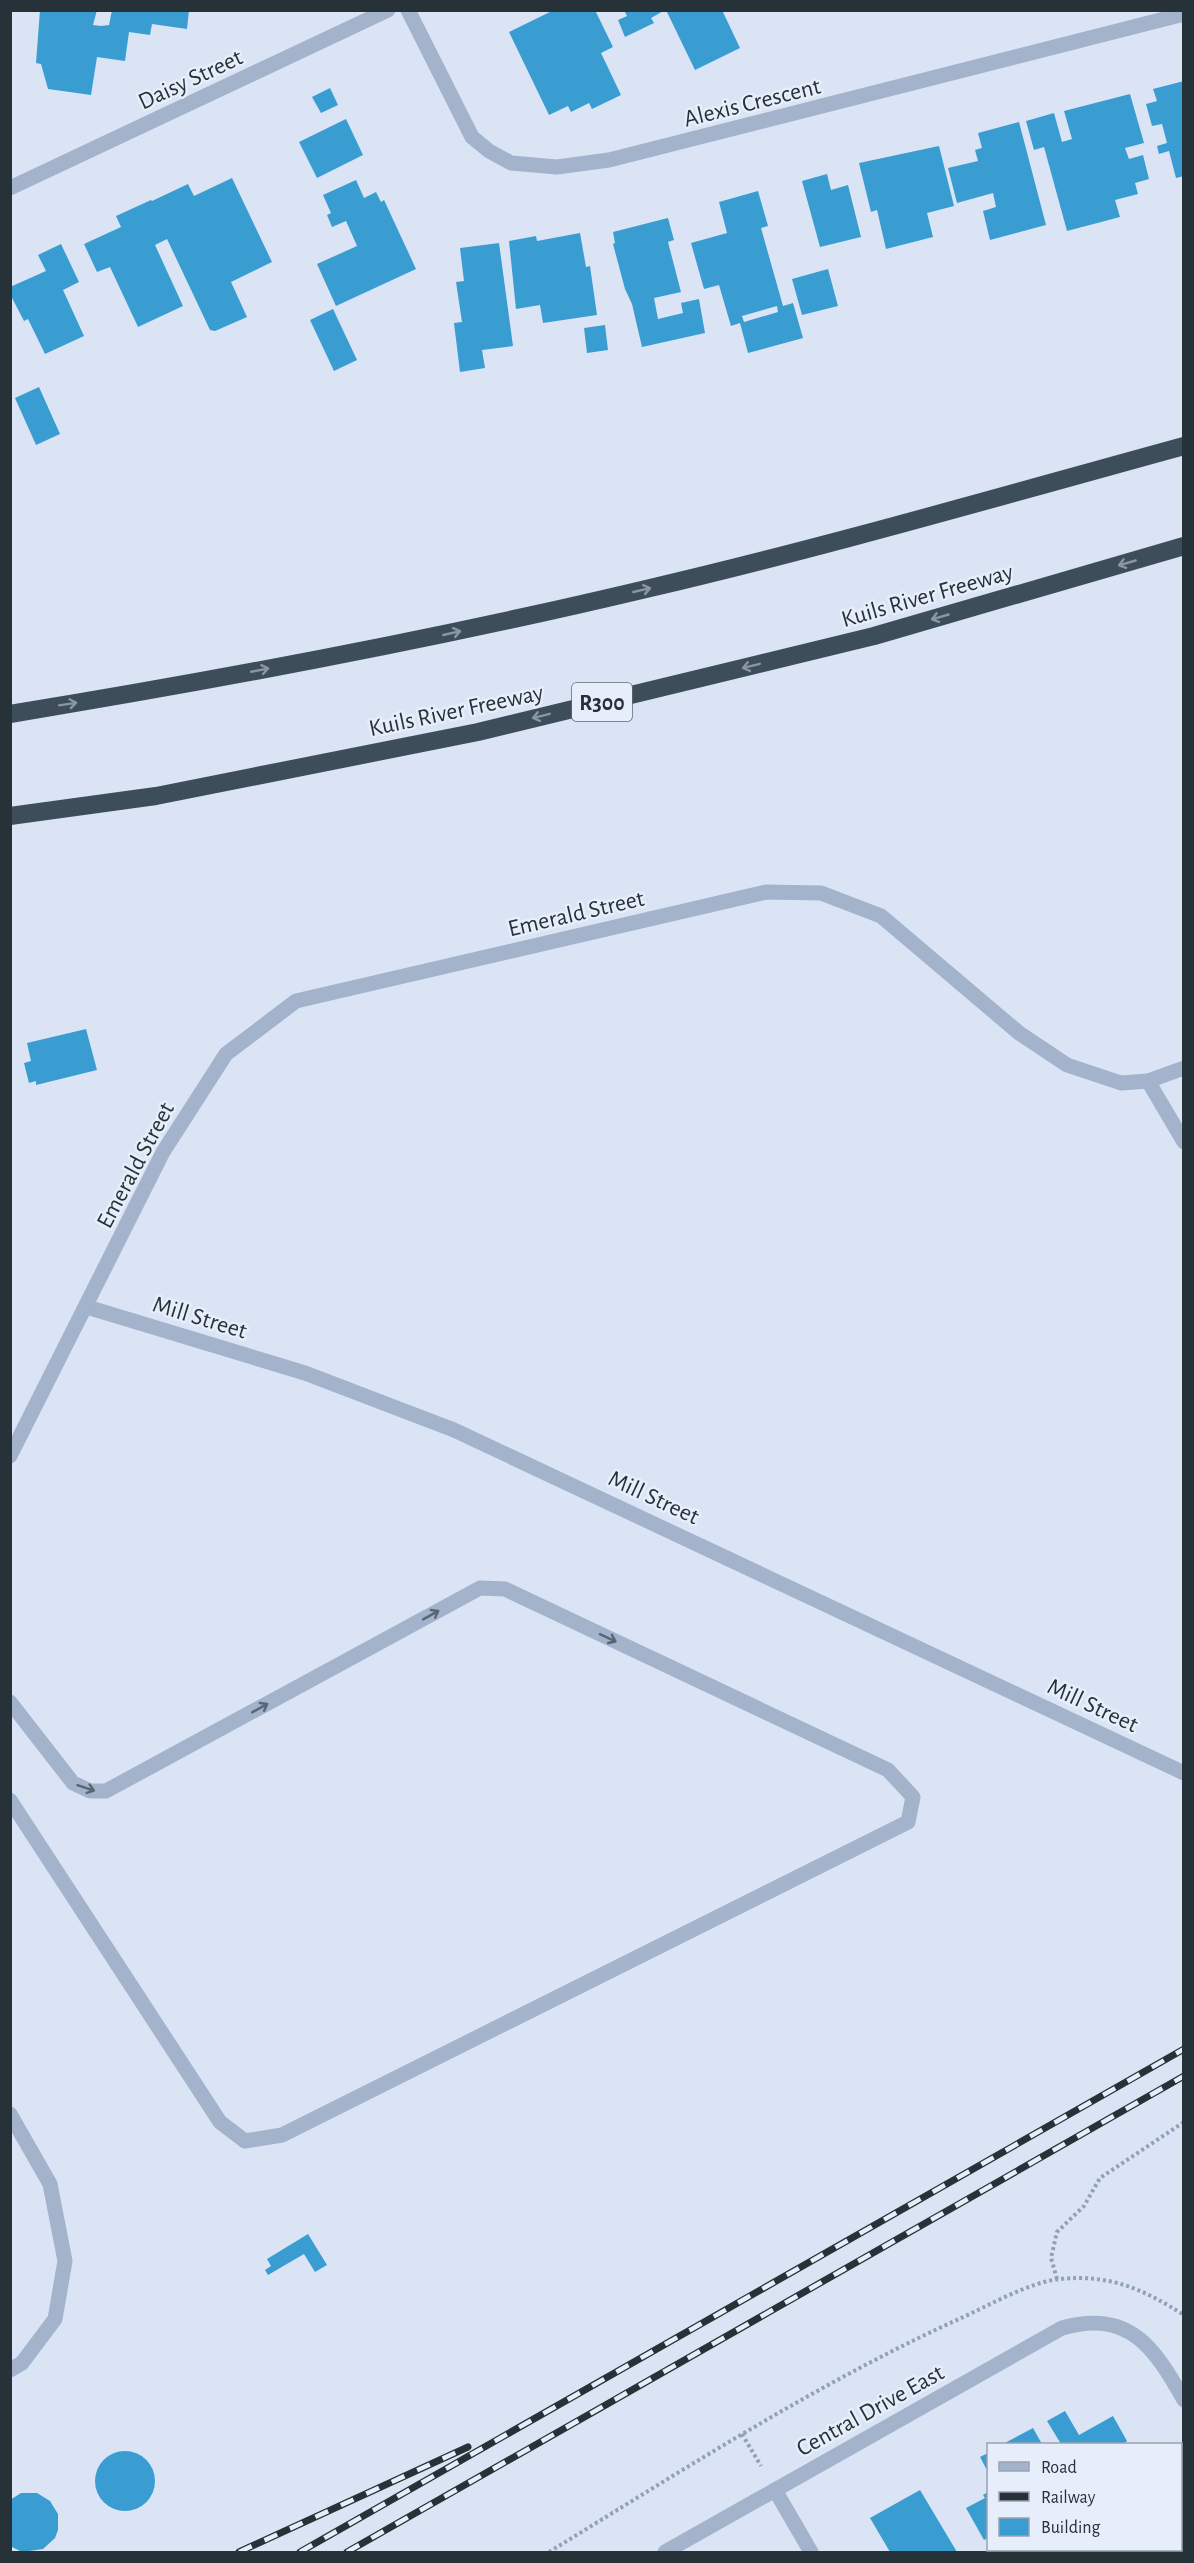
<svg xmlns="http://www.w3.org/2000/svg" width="1194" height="2563" font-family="'Alegreya Sans',sans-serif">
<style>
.building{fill:#3a9dd2;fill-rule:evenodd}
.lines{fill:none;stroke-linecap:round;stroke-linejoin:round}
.path{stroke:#8fa2ba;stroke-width:4;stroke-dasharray:3 3;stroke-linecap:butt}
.minor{stroke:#a2b3cb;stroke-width:15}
.highway{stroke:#3d4e5a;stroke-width:18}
.rail-casing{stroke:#273138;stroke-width:7}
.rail{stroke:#e7eefb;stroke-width:4.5;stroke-dasharray:14;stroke-linecap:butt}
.oneway{stroke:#8a96a2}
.oneway2{stroke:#586573}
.labels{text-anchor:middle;stroke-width:5;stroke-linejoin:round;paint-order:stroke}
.shield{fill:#e7eefb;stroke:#616a72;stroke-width:1.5}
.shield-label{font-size:22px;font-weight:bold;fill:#273138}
.street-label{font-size:24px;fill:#273138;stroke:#e7eefb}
</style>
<rect width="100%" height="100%" fill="#dae4f4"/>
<g class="building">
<polygon points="40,10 97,10 93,25 101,26 109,25 112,10 189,10 187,29 152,24 150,35 129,32 125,61 97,57 91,95 48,89 41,64 36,63"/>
<polygon points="554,10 595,10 613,47 601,53 621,95 592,109 589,103 571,112 568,106 549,115 509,32"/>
<polygon points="624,10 665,10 651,18 654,23 625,37 618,20 627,16"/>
<polygon points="666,10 722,10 740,48 695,70"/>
<polygon points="1184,81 1184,176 1176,178 1169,151 1159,154 1157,146 1167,143 1162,124 1152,126 1146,104 1157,101 1153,89"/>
<polygon points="330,88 338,105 321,113 312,97"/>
<polygon points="1130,94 1144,143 1125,148 1129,159 1143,155 1149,179 1135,183 1138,194 1115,200 1120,217 1067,231 1044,147 1034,150 1026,121 1054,113 1062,142 1072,139 1064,111"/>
<polygon points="346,119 363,155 317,178 299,142"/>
<polygon points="1019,122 1046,225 990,240 983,211 996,207 993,193 957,203 948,168 978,161 975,150 982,148 978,133"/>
<polygon points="939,146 954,206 927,213 933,237 886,249 877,210 871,212 859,163"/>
<polygon points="827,174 831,190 848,185 861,237 820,247 802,181"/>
<polygon points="232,178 272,262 231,282 247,317 215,331 210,330 167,239 155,245 183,306 138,327 110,267 97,272 84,244 121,227 116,216 151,200 152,201 188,184 194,196"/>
<polygon points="356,180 364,198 376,192 381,202 384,200 416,269 336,306 317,264 357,246 346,221 332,227 327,215 331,213 323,195"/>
<path d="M758,191l10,35 -7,2 22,78 10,-3 10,35 -55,15 -8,-30 -9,3 -12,-41 -15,4 -13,-46 36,-10 -8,-31zM777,306l1,6 -34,10 -2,-6z"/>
<polygon points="668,218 674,240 668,242 681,292 654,298 658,319 683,313 681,303 699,299 705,333 642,347 632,304 625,289 613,244 615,243 613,232"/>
<polygon points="580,233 586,267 590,266 597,315 543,323 540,305 516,309 509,241 536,236 537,241"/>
<polygon points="499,243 513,346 482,350 485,368 460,372 454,323 462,322 456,282 464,281 460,248"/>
<polygon points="61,244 79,282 63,290 84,336 45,354 28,319 24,321 10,294 10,287 46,271 38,255"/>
<polygon points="828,269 838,306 802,315 792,279"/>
<polygon points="333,309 357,360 334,371 310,320"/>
<polygon points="605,325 608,350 587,353 584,328"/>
<polygon points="39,387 60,434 36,445 15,398"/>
<polygon points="86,1029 97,1070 36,1085 36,1081 29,1083 24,1063 31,1061 27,1043"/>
<polygon points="308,2234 327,2265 315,2272 304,2254 268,2275 265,2270 271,2266 267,2259"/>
<polygon points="1065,2411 1079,2435 1113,2416 1127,2441 1124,2444 1061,2444 1047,2421"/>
<polygon points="1033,2428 1042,2444 1003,2444"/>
<circle cx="125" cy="2481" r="30"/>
<polygon points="988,2453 988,2472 980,2457"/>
<polygon points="920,2490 957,2552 890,2552 870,2518"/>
<polygon points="988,2492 988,2538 984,2540 966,2508 985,2498 983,2495"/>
<polygon points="21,2493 37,2493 50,2501 58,2514 58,2530 55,2538 43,2549 22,2552 10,2546 10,2500"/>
<polygon points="1180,2529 1184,2534 1184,2552 1128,2552 1133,2550 1180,2550"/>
</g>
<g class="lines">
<g class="path">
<polyline points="1057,2279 1051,2258 1057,2232 1084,2206 1100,2178 1184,2122"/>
<polyline points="742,2434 761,2466"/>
<path d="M549,2552c134,-82 267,-168 410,-233 29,-13 70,-37 101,-40 50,-5 83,10 124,36"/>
</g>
<g class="minor">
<polyline points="408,10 472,137 489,151 511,163 557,167 609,160 1184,14"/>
<polyline points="10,188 388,10"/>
<polyline points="1148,1081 1184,1142"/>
<polyline points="87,1307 305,1373 454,1430 1184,1773"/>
<polyline points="10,1456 163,1152 226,1054 296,1001 766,892 821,893 881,916 1019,1033 1067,1065 1121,1083 1148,1081 1184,1068"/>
<polyline points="10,1702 73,1783 90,1791 106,1791 480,1588 505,1589 888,1770 913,1797 908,1822 282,2135 245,2141 220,2122 10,1800"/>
<polyline points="10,2114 50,2184 65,2261 55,2319 22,2363 10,2370"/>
<polyline points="775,2490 811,2552"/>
<path d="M665,2552l397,-224c67,-19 92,19 122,72"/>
</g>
<g class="highway">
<path d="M10,714c213,-35 426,-75 636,-125 180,-42 359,-94 538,-143"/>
<polyline points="10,816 156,796 478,732 874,636 1184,546"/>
</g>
<g class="rail-casing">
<g id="rail">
<polyline points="239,2552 468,2447"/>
<polyline points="300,2552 1184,2049"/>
<polyline points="347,2552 1184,2076"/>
</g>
</g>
<use href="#rail" class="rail"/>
</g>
<defs><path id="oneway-shaft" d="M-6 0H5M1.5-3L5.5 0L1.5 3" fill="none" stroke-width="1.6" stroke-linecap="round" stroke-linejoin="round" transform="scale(1.5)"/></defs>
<g class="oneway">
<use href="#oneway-shaft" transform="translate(1127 563) rotate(164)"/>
<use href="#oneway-shaft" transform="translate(642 590) rotate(-13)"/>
<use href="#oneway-shaft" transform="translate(940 617) rotate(164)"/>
<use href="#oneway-shaft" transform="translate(452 633) rotate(-13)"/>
<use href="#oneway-shaft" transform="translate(751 666) rotate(166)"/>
<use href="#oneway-shaft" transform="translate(260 670) rotate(-11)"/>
<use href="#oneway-shaft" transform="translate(68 704) rotate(-9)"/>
<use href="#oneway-shaft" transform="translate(541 716) rotate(166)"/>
</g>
<g class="oneway2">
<use href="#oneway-shaft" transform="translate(431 1615) rotate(-29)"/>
<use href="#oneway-shaft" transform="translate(608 1638) rotate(25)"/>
<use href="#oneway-shaft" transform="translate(260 1708) rotate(-29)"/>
<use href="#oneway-shaft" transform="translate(86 1788) rotate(18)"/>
</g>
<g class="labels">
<rect class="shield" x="572" y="683" width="60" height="38" rx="4.5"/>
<g class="shield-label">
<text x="602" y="710">R300</text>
</g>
<g class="street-label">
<text transform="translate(190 79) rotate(-25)" y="8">Daisy Street</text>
<text transform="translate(752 102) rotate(-14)" y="8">Alexis Crescent</text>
<text transform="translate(927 595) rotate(-16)" y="8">Kuils River Freeway</text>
<text transform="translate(456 710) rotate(-12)" y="8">Kuils River Freeway</text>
<text transform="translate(576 913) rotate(-13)" y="8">Emerald Street</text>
<text transform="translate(135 1165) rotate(-62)" y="8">Emerald Street</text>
<text transform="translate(200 1317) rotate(17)" y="8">Mill Street</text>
<text transform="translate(654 1497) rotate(25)" y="8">Mill Street</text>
<text transform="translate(1093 1705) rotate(25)" y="8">Mill Street</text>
<text transform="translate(870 2410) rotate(-29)" y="8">Central Drive East</text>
</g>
</g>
<rect width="1194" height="2563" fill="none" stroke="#273138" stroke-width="24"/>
<rect x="987" y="2443" width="195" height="108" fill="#e7eefb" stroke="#9aa2ad" stroke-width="1.5"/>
<rect x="999" y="2462" width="30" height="9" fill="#a2b3cb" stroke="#9aa2ad" stroke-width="1.5"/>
<text x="1041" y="2473" font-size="18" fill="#273138">Road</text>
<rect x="999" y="2492" width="30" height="9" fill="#273138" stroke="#9aa2ad" stroke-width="1.5"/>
<text x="1041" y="2503" font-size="18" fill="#273138">Railway</text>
<rect x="999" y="2518" width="30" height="18" fill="#3a9dd2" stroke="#9aa2ad" stroke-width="1.5"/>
<text x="1041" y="2533" font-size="18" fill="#273138">Building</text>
</svg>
